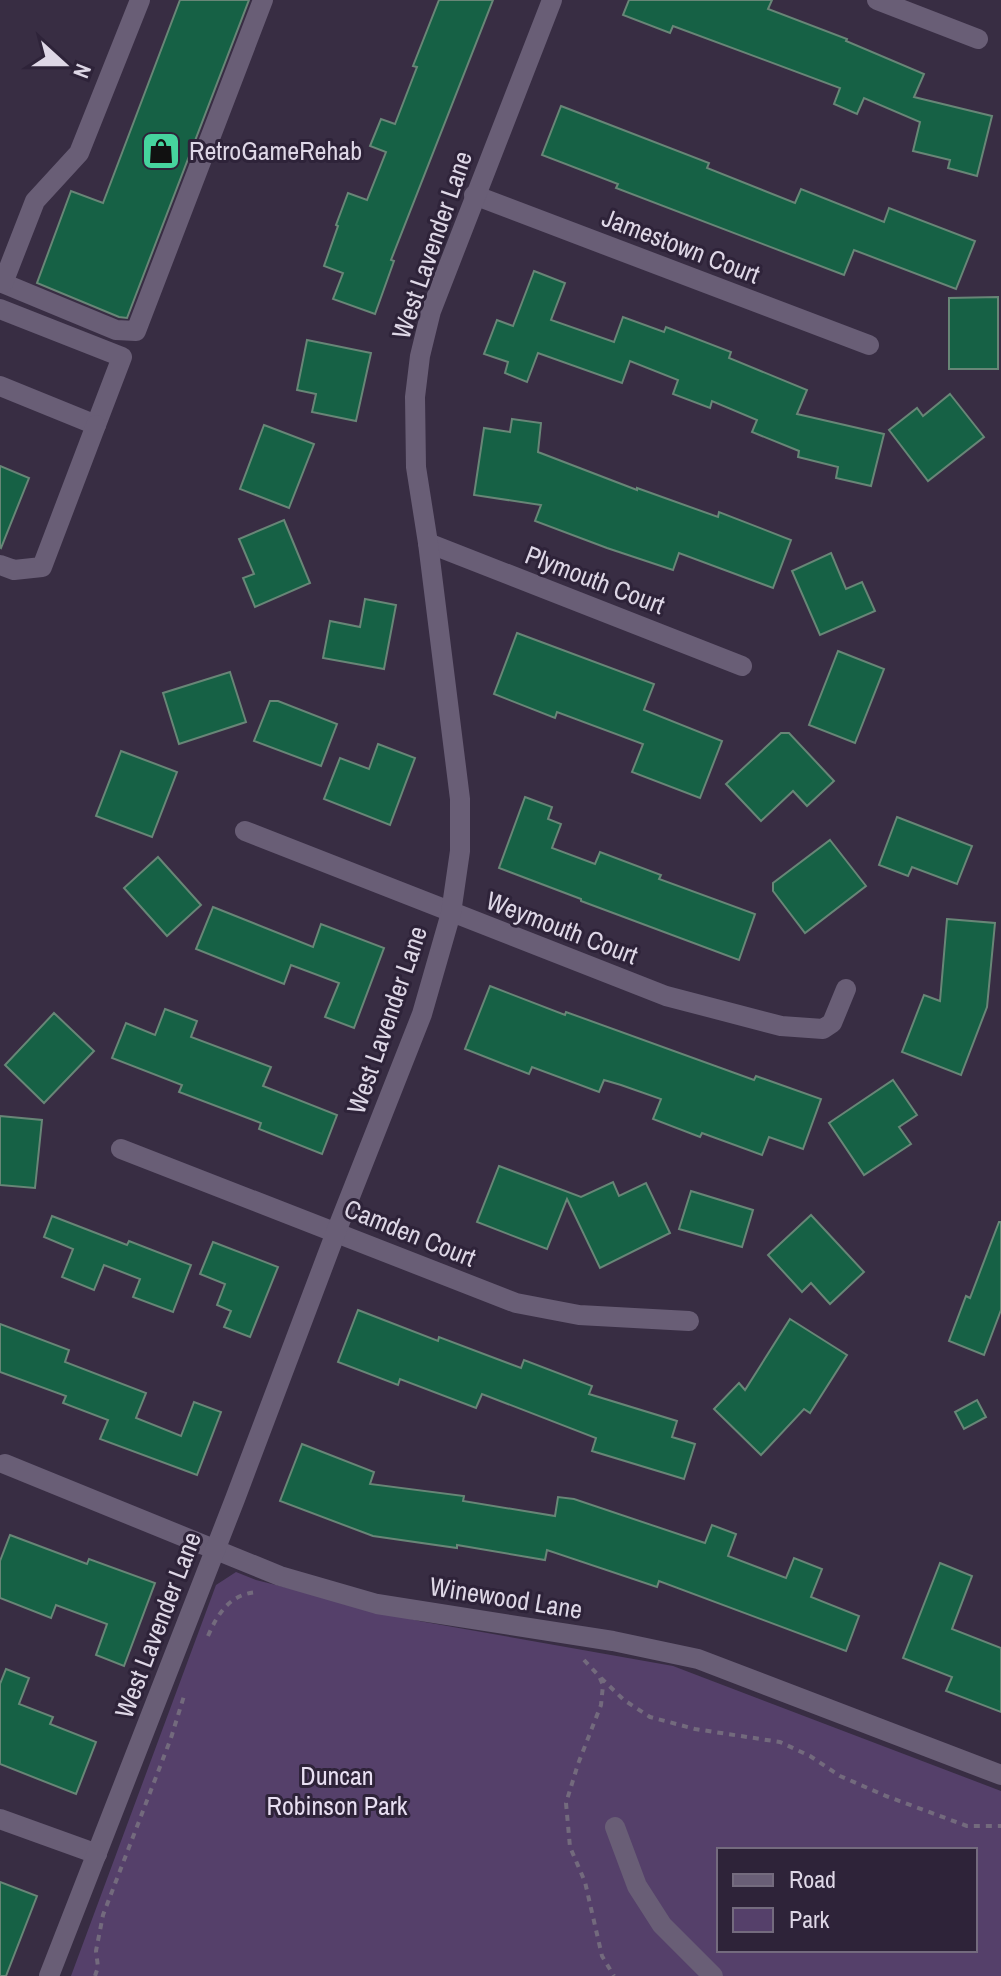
<svg xmlns="http://www.w3.org/2000/svg" width="1001" height="1976" font-family="'Archivo Narrow',sans-serif">
<style>
.green{fill:#55406a;fill-rule:evenodd}
.building{fill:#166145;stroke:#688677;stroke-width:2}
.lines{fill:none;stroke-linecap:round;stroke-linejoin:round}
.path{stroke:#736a7d;stroke-width:4;stroke-dasharray:6 6;stroke-linecap:butt}
.minor{stroke:#695e76;stroke-width:20}
.labels{text-anchor:middle;stroke-width:6;stroke-linejoin:round;paint-order:stroke}
.poi-label{font-size:26px;fill:#ded7e6;stroke:#2e2339;text-anchor:start}
.street-label{font-size:26px;fill:#ded7e6;stroke:#2e2339}
.park-label{font-size:26px;fill:#e8dff2;stroke:#2e2339}
</style>
<rect width="100%" height="100%" fill="#382d43"/>
<path class="green" d="M236,1572l20,8 163,41 254,45 328,125v185h-930l145,-391zM719,1850h256v100h-256z"/>
<g class="building">
<polygon points="180,0 249,0 127,318 119,317 37,283 71,191 103,203"/>
<polygon points="439,0 493,0 391,260 394,261 375,314 333,299 343,273 324,266 338,226 336,225 348,193 367,200 386,152 370,146 381,119 395,124 417,67 413,66"/>
<polygon points="629,0 772,0 768,9 847,39 846,41 924,74 914,97 992,116 977,176 948,168 950,160 913,151 920,122 864,98 857,114 834,104 840,88 673,26 670,33 623,15"/>
<polygon points="561,106 709,163 707,168 795,203 801,189 884,222 889,208 975,241 956,289 854,250 844,275 616,188 618,184 542,155"/>
<polygon points="534,271 565,283 551,320 614,342 623,317 664,332 666,327 731,352 729,358 807,390 797,414 884,434 871,486 836,478 838,467 798,457 799,451 752,432 757,420 712,401 710,408 673,394 678,380 630,361 622,383 538,353 527,382 505,373 508,362 484,354 497,320 513,326"/>
<polygon points="998,297 998,369 949,369 949,298"/>
<polygon points="307,340 371,353 356,421 312,412 316,394 297,390"/>
<polygon points="950,394 984,437 928,481 889,430 917,408 923,416"/>
<polygon points="512,419 541,423 538,452 637,490 637,488 718,517 719,512 791,540 773,588 679,553 673,570 607,548 535,521 541,505 474,495 484,428 510,432"/>
<polygon points="264,425 314,444 289,508 240,489"/>
<polygon points="0,466 29,478 1,548 0,547"/>
<polygon points="284,520 310,583 255,607 243,578 254,574 239,539"/>
<polygon points="831,553 846,589 862,582 875,611 820,635 792,571"/>
<polygon points="365,599 396,605 384,669 323,658 330,621 360,627"/>
<polygon points="517,633 654,684 644,710 722,741 700,798 632,772 643,744 557,712 555,718 494,694"/>
<polygon points="838,651 884,669 855,743 809,725"/>
<polygon points="230,672 246,722 179,744 163,693"/>
<polygon points="270,701 278,701 337,724 321,766 254,741"/>
<polygon points="781,733 789,733 834,781 807,806 793,791 761,821 726,784"/>
<polygon points="378,744 415,758 390,825 324,799 340,758 369,769"/>
<polygon points="121,751 177,772 152,837 96,816"/>
<polygon points="525,797 552,807 548,819 561,824 552,848 595,864 600,852 661,875 659,879 755,914 739,960 581,901 581,899 499,868"/>
<polygon points="897,817 972,846 957,884 912,867 908,876 879,865"/>
<polygon points="830,840 866,886 805,933 773,891 773,883"/>
<polygon points="158,857 201,905 167,936 124,888"/>
<polygon points="213,907 313,947 321,924 384,948 354,1028 325,1017 339,983 291,965 284,984 196,949"/>
<polygon points="947,919 995,923 987,1007 961,1075 902,1052 924,995 940,1001"/>
<polygon points="490,986 565,1015 566,1012 754,1080 756,1076 821,1099 803,1149 769,1137 762,1155 702,1133 700,1137 653,1119 661,1099 621,1085 604,1080 599,1092 532,1067 529,1074 465,1049"/>
<polygon points="165,1009 197,1021 191,1037 271,1067 263,1086 337,1115 322,1154 259,1129 261,1123 179,1092 182,1085 112,1058 126,1023 155,1035"/>
<polygon points="54,1013 94,1051 44,1103 5,1065"/>
<polygon points="893,1080 917,1115 899,1127 911,1144 864,1175 829,1123"/>
<polygon points="0,1116 42,1120 35,1188 0,1185"/>
<polygon points="499,1166 581,1197 613,1182 619,1196 646,1183 670,1233 600,1268 567,1199 547,1249 477,1222"/>
<polygon points="691,1191 753,1210 742,1247 679,1229"/>
<polygon points="811,1215 864,1272 830,1304 811,1283 802,1292 768,1255"/>
<polygon points="52,1216 127,1245 129,1241 191,1265 173,1312 133,1297 140,1279 104,1265 94,1290 62,1277 73,1249 44,1237"/>
<polygon points="999,1222 1001,1222 1001,1310 984,1355 949,1341 966,1296 970,1298"/>
<polygon points="213,1242 278,1267 250,1337 224,1327 231,1311 217,1305 225,1284 200,1274"/>
<polygon points="358,1310 438,1341 439,1337 521,1368 524,1360 592,1386 589,1394 677,1421 672,1437 695,1444 684,1479 592,1451 596,1438 482,1394 476,1408 400,1379 398,1385 338,1362"/>
<polygon points="790,1319 847,1355 810,1413 804,1409 761,1455 714,1409 739,1383 745,1390"/>
<polygon points="0,1324 69,1350 65,1362 146,1393 136,1418 181,1436 194,1402 221,1412 197,1475 100,1439 108,1420 63,1403 66,1396 0,1372"/>
<polygon points="977,1400 986,1417 964,1429 955,1412"/>
<polygon points="302,1444 374,1472 370,1484 464,1496 463,1501 555,1516 558,1497 574,1499 705,1543 712,1525 736,1534 728,1556 786,1578 794,1558 822,1569 811,1597 859,1616 846,1651 659,1581 657,1587 547,1550 545,1560 457,1545 457,1548 373,1536 280,1501"/>
<polygon points="10,1535 87,1564 89,1559 155,1583 124,1666 96,1655 107,1624 56,1605 51,1618 0,1598 0,1561"/>
<polygon points="940,1563 972,1576 952,1629 1001,1648 1001,1712 946,1691 952,1677 903,1658"/>
<polygon points="6,1669 29,1678 19,1704 53,1717 50,1724 96,1742 76,1794 0,1764 0,1684"/>
<polygon points="0,1882 37,1896 6,1976 0,1976"/>
</g>
<g class="lines">
<g class="path">
<path d="M208,1636c10,-23 22,-42 49,-44"/>
<polyline points="584,1660 599,1676 603,1685 601,1705 578,1764 566,1803 570,1847 585,1882 602,1956 614,1976"/>
<polyline points="601,1678 624,1700 650,1717 695,1729 780,1742 810,1756 840,1776 886,1796 967,1826 1001,1826"/>
<polyline points="95,1976 98,1967 96,1951 103,1915 171,1738 184,1696"/>
</g>
<g class="minor">
<polyline points="877,0 978,39"/>
<polyline points="474,195 869,345"/>
<polyline points="0,282 116,330 136,331 263,0"/>
<polyline points="3,283 35,201 79,153 140,0"/>
<polyline points="0,309 122,357 96,425 0,386"/>
<polyline points="428,543 742,666"/>
<polyline points="0,565 14,570 42,567 96,425"/>
<polyline points="245,831 666,996 781,1026 823,1029 832,1023 846,989"/>
<polyline points="121,1149 516,1303 579,1315 689,1321"/>
<polyline points="5,1464 280,1576 377,1604 613,1641 698,1659 1001,1775"/>
<polyline points="0,1819 97,1854"/>
<polyline points="615,1827 637,1886 662,1925 713,1976"/>
<polyline points="49,1976 235,1499 336,1232 422,1014 451,913 460,851 460,799 428,543 416,467 415,397 420,356 431,311 552,0"/>
</g>
</g>
<defs>
<g id="shop-square" transform="scale(2)"><rect x="-9" y="-9" width="18" height="18" rx="4" fill="#46d49e" stroke="#2e2339"/><path d="M-5-2.5h2.3a2.7 3.5 0 0 1 5.4 0H5L5.5 6h-11ZM-1.5-2.5h3a1.5 2.3 0 0 0-3 0Z" fill="#111"/></g>
</defs>
<g fill-rule="evenodd">
<use href="#shop-square" x="161" y="151"/>
</g>
<g class="labels">
<g class="poi-label">
<text x="189" y="160">RetroGameRehab</text>
</g>
<g class="street-label">
<text transform="translate(432 245) rotate(-71)" y="9">West Lavender Lane</text>
<text transform="translate(681 246) rotate(21)" y="9">Jamestown Court</text>
<text transform="translate(595 580) rotate(21)" y="9">Plymouth Court</text>
<text transform="translate(562 928) rotate(21)" y="9">Weymouth Court</text>
<text transform="translate(387 1020) rotate(-71)" y="9">West Lavender Lane</text>
<text transform="translate(410 1233) rotate(22)" y="9">Camden Court</text>
<text transform="translate(506 1598) rotate(9)" y="9">Winewood Lane</text>
<text transform="translate(158 1625) rotate(-69)" y="9">West Lavender Lane</text>
</g>
<g class="park-label">
<text x="337" y="1785">Duncan<tspan x="337" dy="30">Robinson Park</tspan></text>
</g>
</g>
<rect x="717" y="1848" width="260" height="104" fill="#2e2339" stroke="#746b7e" stroke-width="2"/>
<rect x="733" y="1874" width="40" height="12" fill="#695e76" stroke="#746b7e" stroke-width="2"/>
<text x="789" y="1888" font-size="24" fill="#ded7e6">Road</text>
<rect x="733" y="1908" width="40" height="24" fill="#55406a" stroke="#746b7e" stroke-width="2"/>
<text x="789" y="1928" font-size="24" fill="#ded7e6">Park</text>
<g transform="translate(64 64) rotate(111)" stroke="#2e2339" stroke-width="6" paint-order="stroke">
<path d="M0-6L14 30L0 20L-14 30Z" fill="#ded7e6"/>
<text y="-12" font-size="22" font-weight="bold" text-anchor="middle" fill="#ded7e6">N</text>
</g>
</svg>
